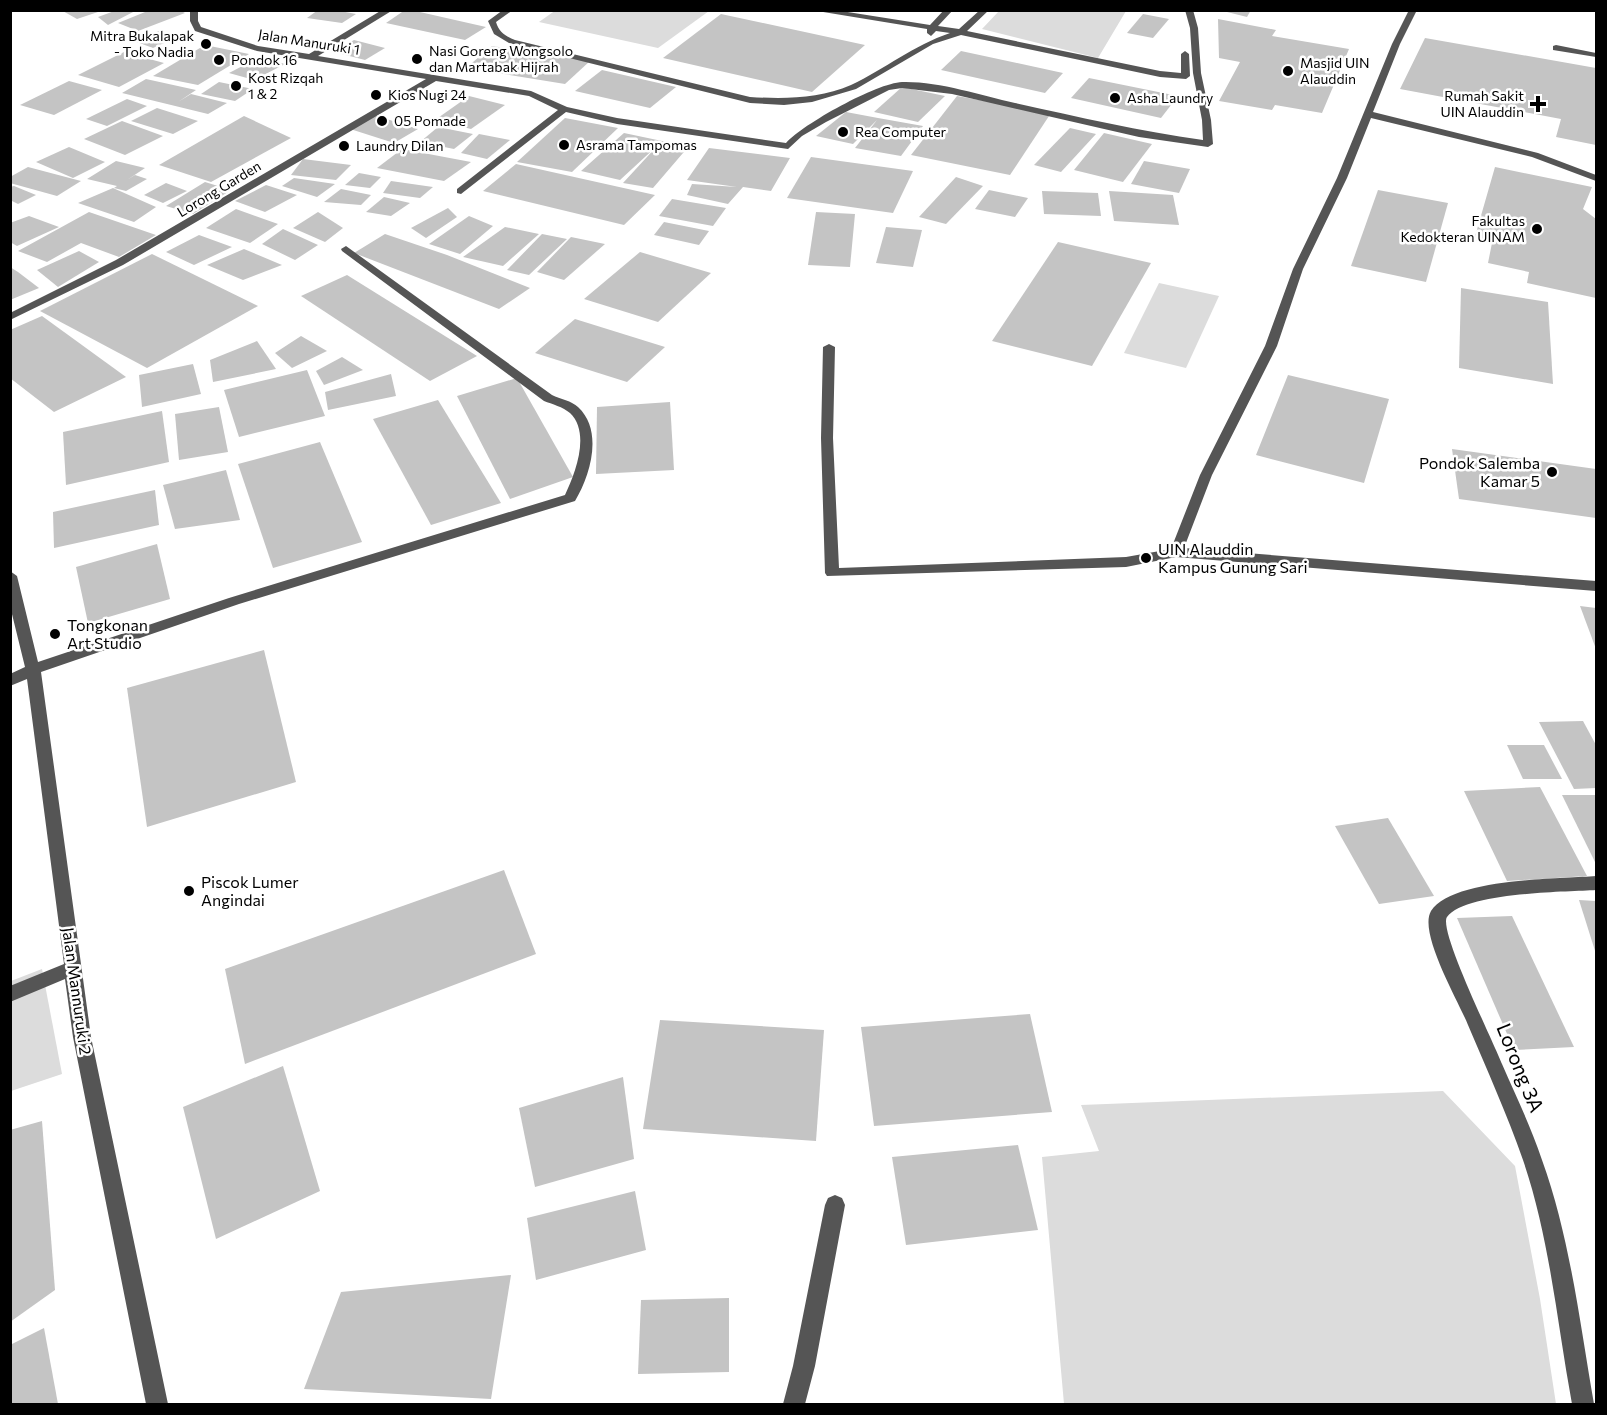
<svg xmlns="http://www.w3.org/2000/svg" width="1607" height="1415" font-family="Commissioner,sans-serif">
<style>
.green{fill:#dcdcdc}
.building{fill:#c4c4c4}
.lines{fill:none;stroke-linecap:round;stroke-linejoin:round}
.minor{fill:#555;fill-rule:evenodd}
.poi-dot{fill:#000;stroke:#fff;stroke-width:2}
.labels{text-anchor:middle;stroke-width:5;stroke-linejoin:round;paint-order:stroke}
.far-poi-label{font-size:14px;fill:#000;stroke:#fff;text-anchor:start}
.far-street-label{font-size:14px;fill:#000;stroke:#fff}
.poi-label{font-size:16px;fill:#000;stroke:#fff;text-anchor:start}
.street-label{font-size:16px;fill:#000;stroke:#fff}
.near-street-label{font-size:20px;fill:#000;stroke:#fff}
</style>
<rect width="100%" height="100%" fill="#fff"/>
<g class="green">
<polygon points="556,10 709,10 709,11 658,48 539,22"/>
<polygon points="999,11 999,10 1126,11 1098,58 982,29"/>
<polygon points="1159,283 1219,296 1186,368 1124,353"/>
<polygon points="42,969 62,1074 11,1091 11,981"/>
<polygon points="1443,1091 1515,1166 1540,1299 1556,1404 1064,1404 1042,1157 1099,1151 1081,1105"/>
</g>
<g class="building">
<polygon points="61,10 101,10 101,11 77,19"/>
<polygon points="117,10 137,10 108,25 98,17"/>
<polygon points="150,10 179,10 185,13 138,31 118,23"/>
<polygon points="318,10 335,10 356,14 342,23 307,18"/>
<polygon points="405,10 411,10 486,27 465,40 386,23"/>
<polygon points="1219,10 1251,10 1247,17"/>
<polygon points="721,14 865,45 812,92 663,58"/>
<polygon points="1143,14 1169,19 1153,38 1127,33"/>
<polygon points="1218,19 1276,30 1272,36 1349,49 1322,113 1275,105 1272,110 1219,101 1240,62 1219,58"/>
<polygon points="159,31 177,37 153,48 134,41"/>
<polygon points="1425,38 1596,68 1596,145 1556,137 1561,119 1400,89"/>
<polygon points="354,40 385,48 365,60 334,52"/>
<polygon points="205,45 249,54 198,85 153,76"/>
<polygon points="492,46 590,61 565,84 466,68"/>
<polygon points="961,51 1063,73 1045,93 941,70"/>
<polygon points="124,52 164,63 119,87 78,75"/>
<polygon points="260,57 285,64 254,80 229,73"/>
<polygon points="602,70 676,87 650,108 575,91"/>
<polygon points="1089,78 1178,96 1161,118 1071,98"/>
<polygon points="146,79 196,90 178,102 191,94 227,103 208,114 122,93"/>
<polygon points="69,81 102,90 54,115 20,105"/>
<polygon points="219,82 253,89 235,101 201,94"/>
<polygon points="902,87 945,96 918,122 874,112"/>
<polygon points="469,96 505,105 471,129 435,120"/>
<polygon points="957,96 1051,113 1010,175 911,155"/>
<polygon points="127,99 147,106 107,126 86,119"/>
<polygon points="157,108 198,121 173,134 131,121"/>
<polygon points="846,112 878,118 923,126 901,156 855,148 877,120 853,144 816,136"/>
<polygon points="371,114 418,129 394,143 347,128"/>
<polygon points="244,116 291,138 211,182 159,165"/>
<polygon points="565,118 618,128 572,172 517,162"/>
<polygon points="122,121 163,136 125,155 84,139"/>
<polygon points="438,127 473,134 454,149 420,142"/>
<polygon points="1070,128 1096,134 1061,172 1034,165"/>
<polygon points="624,133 662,141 689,146 653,188 623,183 658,145 620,180 581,171"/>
<polygon points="1104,133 1152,144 1123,182 1074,170"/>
<polygon points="479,134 510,140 487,159 461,153"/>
<polygon points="69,147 105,162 73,178 36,162"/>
<polygon points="709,148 790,158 771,191 743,187 728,204 687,195 692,184 737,187 687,180"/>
<polygon points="402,149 471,162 444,181 377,168"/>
<polygon points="811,157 913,171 893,213 787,198"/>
<polygon points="303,159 351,165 336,180 291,175"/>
<polygon points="116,161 145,168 127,180 135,175 147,179 126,191 114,188 117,186 87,179"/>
<polygon points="1144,161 1190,169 1179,193 1131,184"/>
<polygon points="516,164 655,195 624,225 483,191"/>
<polygon points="28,167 81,181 57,196 10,183 10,177"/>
<polygon points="1495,167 1592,187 1583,209 1596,219 1596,298 1527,283 1529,272 1488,263 1492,243 1474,240"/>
<polygon points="359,173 381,177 370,188 345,185"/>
<polygon points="956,177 983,186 946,224 919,217"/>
<polygon points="294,178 335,184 317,197 282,186"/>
<polygon points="391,181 433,187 420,198 383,193"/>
<polygon points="205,182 231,190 193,214 166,206"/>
<polygon points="166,183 187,191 163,203 144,195"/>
<polygon points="266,185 297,195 265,212 235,201"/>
<polygon points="14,186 36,195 18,204 10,200 10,187"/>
<polygon points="113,188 156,207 134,222 78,203"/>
<polygon points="341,189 371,195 361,205 324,202"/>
<polygon points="989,190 1028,198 1015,217 975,209"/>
<polygon points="1378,190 1448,203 1426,282 1351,266"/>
<polygon points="1042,191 1098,193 1101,216 1044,214"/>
<polygon points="1109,191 1173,195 1179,225 1114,221"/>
<polygon points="384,197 410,203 391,216 366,212"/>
<polygon points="672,199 726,208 713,226 659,216"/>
<polygon points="448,208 457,217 426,238 411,228"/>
<polygon points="236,209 278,224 250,243 206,228"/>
<polygon points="89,212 156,235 119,257 81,243 47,262 18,251"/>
<polygon points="318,212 343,228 325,242 293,228"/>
<polygon points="816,212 855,214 850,267 808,265"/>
<polygon points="29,216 59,227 17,246 10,242 10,223"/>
<polygon points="469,216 493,226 460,254 429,244"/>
<polygon points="664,222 709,231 699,245 654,235"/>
<polygon points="505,227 539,234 503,266 463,257"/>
<polygon points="886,227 922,230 913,267 876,263"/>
<polygon points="283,229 318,245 295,260 262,244"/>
<polygon points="385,234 447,255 530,288 499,309 354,253"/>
<polygon points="542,234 567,239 529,275 507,270"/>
<polygon points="199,235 232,247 194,265 166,252"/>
<polygon points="571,237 605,244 564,280 537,272"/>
<polygon points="1058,242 1151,263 1092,366 992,341"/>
<polygon points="244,249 282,265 243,280 207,265"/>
<polygon points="79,251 99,262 58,287 37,270"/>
<polygon points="640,252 711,273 658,322 584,299"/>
<polygon points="152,254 258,306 147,368 40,311"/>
<polygon points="10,267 18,272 39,288 10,300"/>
<polygon points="347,275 477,356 430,381 301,296"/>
<polygon points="1461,288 1548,302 1553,384 1459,368"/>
<polygon points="42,316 126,377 54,412 10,378 10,330"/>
<polygon points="575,319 665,347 627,382 535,353"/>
<polygon points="301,336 327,351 292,368 275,353"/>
<polygon points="257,341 276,369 213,382 210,360"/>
<polygon points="342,357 363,370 324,385 316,371"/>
<polygon points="193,364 201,394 142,407 139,375"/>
<polygon points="307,370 325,416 239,437 224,390"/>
<polygon points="391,374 396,396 328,410 325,392"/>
<polygon points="1288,375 1389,399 1364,483 1256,455"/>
<polygon points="517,378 573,477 510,499 457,396"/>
<polygon points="438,400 501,503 431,525 373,419"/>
<polygon points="670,402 674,470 596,474 597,407"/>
<polygon points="219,407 228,452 179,460 175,414"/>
<polygon points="162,411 169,462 66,485 63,432"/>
<polygon points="320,442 362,542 273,568 238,464"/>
<polygon points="1452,449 1596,469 1596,518 1459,499"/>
<polygon points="226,470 240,520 175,529 163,485"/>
<polygon points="155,490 159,525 54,548 53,512"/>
<polygon points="157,544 170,599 88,623 76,567"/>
<polygon points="1580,606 1596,608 1596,649"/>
<polygon points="264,650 296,782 147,827 127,688"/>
<polygon points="1583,721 1596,745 1596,788 1574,789 1539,722"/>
<polygon points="1507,745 1544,745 1562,779 1523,779"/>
<polygon points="1540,787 1587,876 1507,881 1464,791"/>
<polygon points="1562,795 1596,795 1596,864"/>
<polygon points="1388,818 1434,896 1379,904 1335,826"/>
<polygon points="504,870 536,954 245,1064 225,969"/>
<polygon points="1579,900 1596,901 1596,954"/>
<polygon points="1512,916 1574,1047 1514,1050 1457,918"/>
<polygon points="1030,1014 1052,1112 874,1126 861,1027"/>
<polygon points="660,1020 824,1030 816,1141 643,1129"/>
<polygon points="283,1066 320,1191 216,1239 183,1107"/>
<polygon points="623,1077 634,1159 535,1187 519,1108"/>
<polygon points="42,1121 55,1290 10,1322 10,1130"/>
<polygon points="1018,1145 1038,1230 906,1245 892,1157"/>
<polygon points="635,1191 646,1250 536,1280 527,1218"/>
<polygon points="511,1275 491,1399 304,1389 341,1292"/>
<polygon points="729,1298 729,1372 638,1374 641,1300"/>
<polygon points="44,1328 58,1404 10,1404 10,1345"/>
</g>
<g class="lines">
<g class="minor">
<path d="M190,10h8v11l3,6 57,19 51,8 73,-44h11l-75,46 213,35 36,16 50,11 169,25c17,-19 91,-60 116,-61 36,-1 78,13 113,21 63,14 125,28 188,37l-1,-20 -9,-47 -3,-45 -5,-18h8l5,18 3,45 10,47 2,24 -5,3 -69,-10 -187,-43 -50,-6 -13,2 -63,32 -24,14 -14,13 -171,-25 -51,-12 -105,82 -4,-1v-4l101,-79 -29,-14 -93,-15 -313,184 -113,55v-7l106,-53 310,-181 -169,-28 -62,-20 -5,-10z"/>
<path d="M503,10h10l-17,12c3,10 9,14 19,18l235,57c34,2 69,2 101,-12 34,-16 63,-40 99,-52l-14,-2 -5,5 -4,-3v-4l-116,-19h24l95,15 14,-15h9l-15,16 21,3 21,-19h9l-22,21 193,40 21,2v-19l4,-3 4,3 1,22 -4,3 -26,-2 -199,-42 -28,9 -77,45 -44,13 -28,3 -34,-2 -241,-60 -15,-9 -6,-13z"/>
<polygon points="1409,10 1417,10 1400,44 1373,112 1538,153 1596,175 1596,181 1532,157 1371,118 1347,178 1303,269 1277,346 1212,475 1184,548 1596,581 1596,591 1176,557 1126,567 827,576 825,573 821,438 823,347 829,344 835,347 833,438 839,568 1126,557 1171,549 1200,475 1265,346 1293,269 1337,178 1392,44"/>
<polygon points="1556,45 1596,53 1596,57 1553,50 1553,46"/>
<path d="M346,246l206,149c8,4 20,6 26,12 26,24 12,69 -3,94l-336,103 -198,68 50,365 77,367h-22l-73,-367 -8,-58 -55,23v-16l54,-22 -37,-285 -17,7v-12l15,-7 -15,-61v-35l7,5 21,86 191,-64 336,-103c10,-21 26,-62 5,-82 -7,-6 -18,-9 -26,-12l-202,-150 -1,-2z"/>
<path d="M1596,876v14c-31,2 -131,2 -149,27 -9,13 47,126 55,147 14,32 29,63 40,96 28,77 38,164 52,244h-22c-15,-81 -22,-165 -49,-244 -16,-46 -36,-90 -55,-135 -9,-23 -50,-92 -37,-114 21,-33 128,-32 165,-35z"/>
<polygon points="835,1195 842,1198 845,1205 815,1366 805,1404 783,1404 793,1366 825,1205 828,1198"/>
</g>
</g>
<g class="poi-dot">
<circle cx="206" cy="44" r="6"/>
<circle cx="417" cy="59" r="6"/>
<circle cx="219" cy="60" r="6"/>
<circle cx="1288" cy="71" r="6"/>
<circle cx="236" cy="86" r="6"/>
<circle cx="376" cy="95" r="6"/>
<circle cx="1115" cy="98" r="6"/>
<path d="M1535 95h6v6h6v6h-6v6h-6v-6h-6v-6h6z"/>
<circle cx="382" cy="121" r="6"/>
<circle cx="843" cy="132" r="6"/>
<circle cx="564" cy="145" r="6"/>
<circle cx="344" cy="146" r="6"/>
<circle cx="1537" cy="229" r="6"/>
<circle cx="1552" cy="472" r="6"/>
<circle cx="1146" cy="558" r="6"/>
<circle cx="55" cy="634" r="6"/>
<circle cx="189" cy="891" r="6"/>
</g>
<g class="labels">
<g class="far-poi-label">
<text x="194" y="41" text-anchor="end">Mitra Bukalapak<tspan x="194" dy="16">- Toko Nadia</tspan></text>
<text x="429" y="56">Nasi Goreng Wongsolo<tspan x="429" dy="16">dan Martabak Hijrah</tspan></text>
<text x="231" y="65">Pondok 16</text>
<text x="1300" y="68">Masjid UIN<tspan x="1300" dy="16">Alauddin</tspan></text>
<text x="248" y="83">Kost Rizqah<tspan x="248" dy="16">1 &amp; 2</tspan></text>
<text x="388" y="100">Kios Nugi 24</text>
<text x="1524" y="101" text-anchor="end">Rumah Sakit<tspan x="1524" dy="16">UIN Alauddin</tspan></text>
<text x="1127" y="103">Asha Laundry</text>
<text x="394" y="126">05 Pomade</text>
<text x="855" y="137">Rea Computer</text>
<text x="576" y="150">Asrama Tampomas</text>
<text x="356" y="151">Laundry Dilan</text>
<text x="1525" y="226" text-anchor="end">Fakultas<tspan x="1525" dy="16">Kedokteran UINAM</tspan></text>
</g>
<g class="far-street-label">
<text transform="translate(309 42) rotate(9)" y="5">Jalan Manuruki 1</text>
<text transform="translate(219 189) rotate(-31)" y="5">Lorong Garden</text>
</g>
<g class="poi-label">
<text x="1540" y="469" text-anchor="end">Pondok Salemba<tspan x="1540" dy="18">Kamar 5</tspan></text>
<text x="1158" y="555">UIN Alauddin<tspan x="1158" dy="18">Kampus Gunung Sari</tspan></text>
<text x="67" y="631">Tongkonan<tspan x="67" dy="18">Art Studio</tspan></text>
<text x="201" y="888">Piscok Lumer<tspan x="201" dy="18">Angindai</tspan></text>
</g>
<g class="street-label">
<text transform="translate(77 991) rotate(82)" y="6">Jalan Mannuruki 2</text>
</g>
<g class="near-street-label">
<text transform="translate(1520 1068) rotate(68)" y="7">Lorong 3A</text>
</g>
</g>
<rect width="1607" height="1415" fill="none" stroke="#000000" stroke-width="24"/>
</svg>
